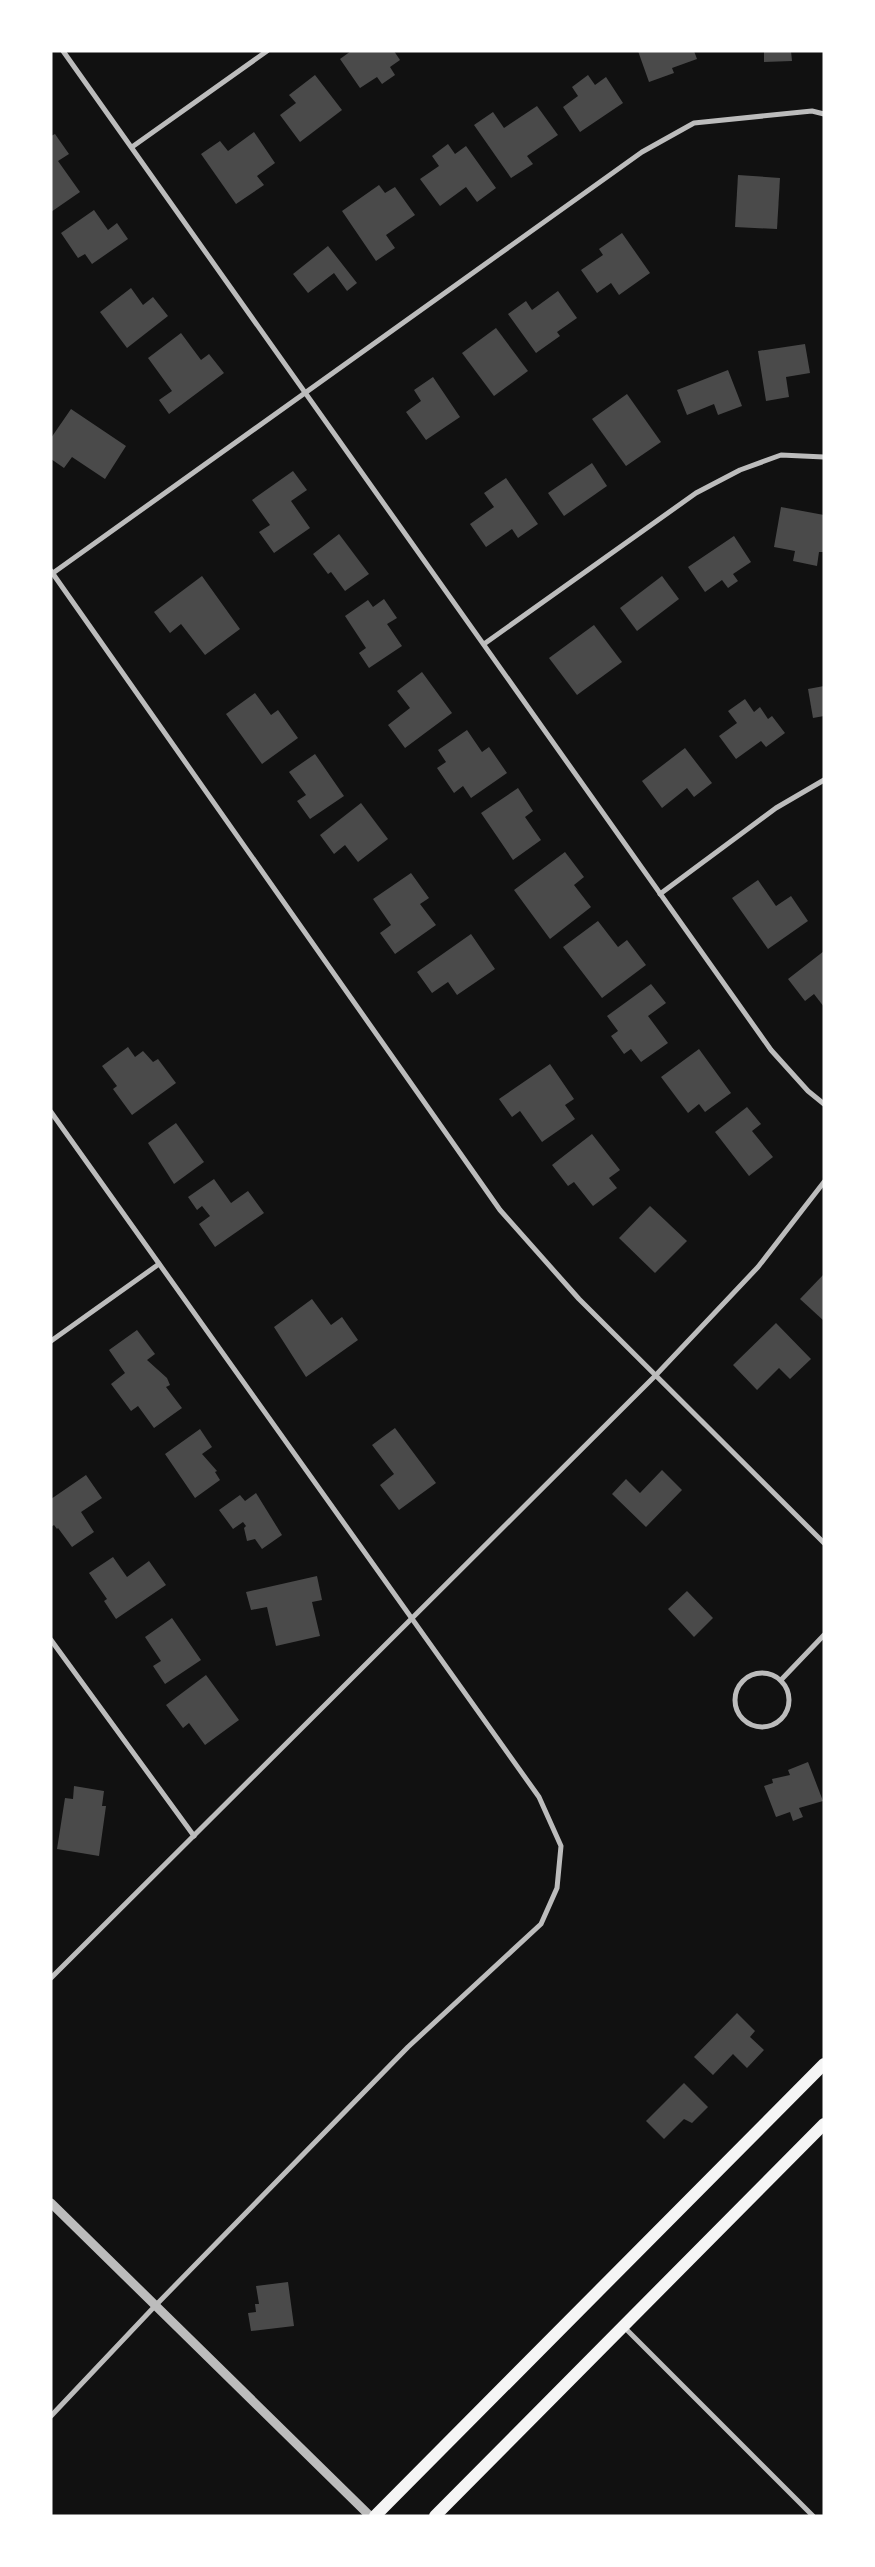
<svg xmlns="http://www.w3.org/2000/svg" width="875" height="2567" font-family="'Roboto Condensed',sans-serif">
<style>
.building{fill:#4a4a4a}
.lines{fill:none;stroke-linecap:round;stroke-linejoin:round}
.minor{stroke:#bcbcbc;stroke-width:5}
.tertiary{stroke:#bcbcbc;stroke-width:9}
.primary{stroke:#f5f5f5;stroke-width:12}
</style>
<rect width="100%" height="100%" fill="#111"/>
<g class="building">
<polygon points="351,51 394,51 400,60 390,67 395,75 382,84 377,77 360,88 340,59"/>
<polygon points="638,51 694,51 697,59 672,68 674,73 649,82"/>
<polygon points="764,51 791,51 792,61 764,62"/>
<polygon points="315,75 342,110 300,142 280,115 296,103 289,95"/>
<polygon points="588,75 595,85 606,77 623,103 580,132 563,107 578,96 572,87"/>
<polygon points="537,106 558,135 527,156 533,164 511,178 474,125 493,112 504,128"/>
<polygon points="254,132 275,163 257,176 264,185 236,204 201,154 220,141 228,151"/>
<polygon points="55,134 69,154 58,161 80,192 51,212 51,136"/>
<polygon points="448,144 455,154 466,146 496,188 477,202 466,187 440,206 420,179 439,166 432,156"/>
<polygon points="738,175 780,178 777,229 735,227"/>
<polygon points="379,185 385,193 395,187 415,215 386,235 395,248 376,261 342,211"/>
<polygon points="94,210 108,230 117,223 128,239 92,264 85,254 78,258 61,233"/>
<polygon points="622,233 650,273 619,295 611,283 597,293 581,270 603,255 599,249"/>
<polygon points="328,246 357,283 347,291 334,273 308,293 293,274"/>
<polygon points="131,288 143,305 153,297 168,316 127,348 100,312"/>
<polygon points="558,291 577,318 557,332 560,336 536,353 508,314 526,301 532,310"/>
<polygon points="496,328 528,371 494,396 462,353"/>
<polygon points="181,333 201,360 209,354 224,373 169,414 159,400 172,391 148,358"/>
<polygon points="805,344 810,373 786,377 789,397 766,401 758,351"/>
<polygon points="728,370 742,406 718,415 714,404 687,415 677,390"/>
<polygon points="433,377 460,417 426,440 406,412 421,401 414,390"/>
<polygon points="627,394 661,442 626,466 592,419"/>
<polygon points="71,409 126,446 105,479 72,457 64,468 51,459 51,438"/>
<polygon points="592,463 607,486 564,516 548,493"/>
<polygon points="293,471 307,490 291,501 310,528 274,553 259,532 270,525 252,500"/>
<polygon points="506,478 538,524 518,538 512,529 486,547 470,524 494,507 484,493"/>
<polygon points="781,507 824,515 824,552 819,552 817,566 793,561 795,551 774,547"/>
<polygon points="339,534 369,574 345,591 331,572 328,574 313,554"/>
<polygon points="734,536 751,562 733,574 738,581 728,588 722,580 705,592 688,567"/>
<polygon points="202,576 240,629 205,655 181,624 170,633 154,612"/>
<polygon points="662,576 679,599 637,631 620,608"/>
<polygon points="384,599 397,618 387,624 402,646 369,668 359,653 366,648 345,616 368,600 373,607"/>
<polygon points="594,625 622,662 577,695 549,658"/>
<polygon points="422,672 452,713 405,748 388,725 410,708 397,691"/>
<polygon points="824,686 824,716 813,718 808,689"/>
<polygon points="255,693 271,715 278,710 298,738 262,764 226,714"/>
<polygon points="745,699 754,712 760,707 768,719 772,716 785,733 766,747 761,741 736,759 719,736 737,723 728,711"/>
<polygon points="467,730 482,752 489,747 507,773 471,798 463,786 454,793 437,768 446,762 438,750"/>
<polygon points="685,748 712,783 694,797 687,788 662,808 642,781"/>
<polygon points="315,754 344,796 310,819 297,801 306,795 289,772"/>
<polygon points="518,788 533,811 525,817 541,840 513,860 481,813"/>
<polygon points="361,803 388,839 358,862 345,845 334,854 320,835"/>
<polygon points="565,852 584,877 574,885 591,907 550,939 514,890"/>
<polygon points="411,873 429,898 420,904 436,925 395,954 380,933 391,925 373,899"/>
<polygon points="758,880 776,906 791,896 808,921 768,949 732,898"/>
<polygon points="598,921 618,947 627,940 646,965 602,998 563,947"/>
<polygon points="471,934 495,969 457,995 448,982 432,993 417,972"/>
<polygon points="824,951 824,1007 814,994 805,1001 788,979"/>
<polygon points="651,984 666,1003 648,1016 668,1043 641,1062 631,1049 624,1054 611,1036 618,1031 607,1016"/>
<polygon points="128,1047 135,1057 143,1051 153,1062 158,1059 176,1083 132,1115 113,1089 117,1086 102,1066"/>
<polygon points="699,1049 731,1093 705,1112 699,1104 688,1113 661,1077"/>
<polygon points="550,1064 574,1099 565,1105 575,1119 542,1142 520,1111 512,1117 499,1099"/>
<polygon points="747,1107 761,1124 752,1131 773,1157 749,1176 715,1132"/>
<polygon points="176,1123 204,1162 174,1184 148,1143"/>
<polygon points="592,1134 620,1170 609,1178 617,1188 593,1206 574,1182 568,1186 552,1165"/>
<polygon points="214,1179 231,1203 248,1191 264,1213 215,1247 199,1224 210,1216 202,1206 197,1210 188,1197"/>
<polygon points="650,1206 687,1241 655,1273 619,1238"/>
<polygon points="824,1274 824,1321 800,1299"/>
<polygon points="312,1299 331,1325 342,1317 358,1340 306,1377 274,1327"/>
<polygon points="776,1323 811,1359 790,1379 779,1368 757,1390 733,1365"/>
<polygon points="137,1330 155,1354 147,1360 167,1378 170,1385 166,1387 182,1408 154,1428 138,1406 131,1411 111,1384 125,1373 109,1350"/>
<polygon points="395,1428 436,1483 399,1510 380,1485 394,1474 372,1445"/>
<polygon points="200,1429 212,1447 202,1454 217,1471 215,1472 220,1480 195,1498 165,1454"/>
<polygon points="662,1470 682,1490 646,1527 612,1494 626,1479 640,1493"/>
<polygon points="86,1475 102,1498 81,1512 94,1532 72,1547 58,1528 57,1529 54,1525 51,1527 51,1499"/>
<polygon points="256,1493 282,1535 262,1549 255,1539 247,1541 244,1528 246,1526 243,1522 233,1529 219,1510 240,1495 245,1501"/>
<polygon points="113,1557 127,1577 149,1561 166,1585 116,1619 104,1601 107,1599 89,1573"/>
<polygon points="317,1576 322,1600 312,1602 320,1636 276,1646 267,1607 251,1610 246,1592"/>
<polygon points="687,1591 713,1618 694,1637 668,1609"/>
<polygon points="172,1618 201,1660 165,1684 153,1666 161,1661 145,1637"/>
<polygon points="206,1675 239,1720 205,1745 189,1723 183,1728 166,1705"/>
<polygon points="808,1762 823,1801 799,1808 803,1817 793,1821 790,1812 776,1817 764,1786 773,1783 772,1779 790,1775 788,1770"/>
<polygon points="74,1786 104,1791 102,1806 106,1806 99,1856 57,1849 65,1798 73,1799"/>
<polygon points="737,2013 755,2031 750,2037 764,2050 747,2068 733,2054 713,2075 694,2057"/>
<polygon points="684,2083 708,2107 692,2123 684,2119 664,2139 646,2121"/>
<polygon points="288,2282 294,2326 251,2331 248,2313 256,2312 255,2304 259,2304 256,2286"/>
</g>
<g class="lines">
<g class="minor">
<polyline points="63,51 771,1050 808,1091 824,1104"/>
<polyline points="132,147 267,51"/>
<polyline points="51,571 500,1210 579,1299 824,1543"/>
<polyline points="53,573 642,152 694,123 812,111 824,114"/>
<polyline points="484,644 696,493 740,470 781,455 824,457"/>
<polyline points="660,894 776,808 824,780"/>
<polyline points="51,1112 539,1797 561,1846 557,1888 541,1924 408,2047 155,2306 51,2416"/>
<polyline points="51,1341 159,1264"/>
<polyline points="51,1640 194,1836"/>
<circle cx="762" cy="1700" r="27"/>
<polyline points="781,1680 824,1635"/>
<polyline points="51,1978 656,1375 758,1267 824,1182"/>
<polyline points="624,2327 813,2516"/>
</g>
<polyline class="tertiary" points="51,2203 370,2516"/>
<g class="primary">
<polyline points="375,2516 824,2064"/>
<polyline points="435,2516 824,2124"/>
</g>
</g>
<rect width="875" height="2567" fill="none" stroke="#ffffff" stroke-width="105"/>
</svg>
